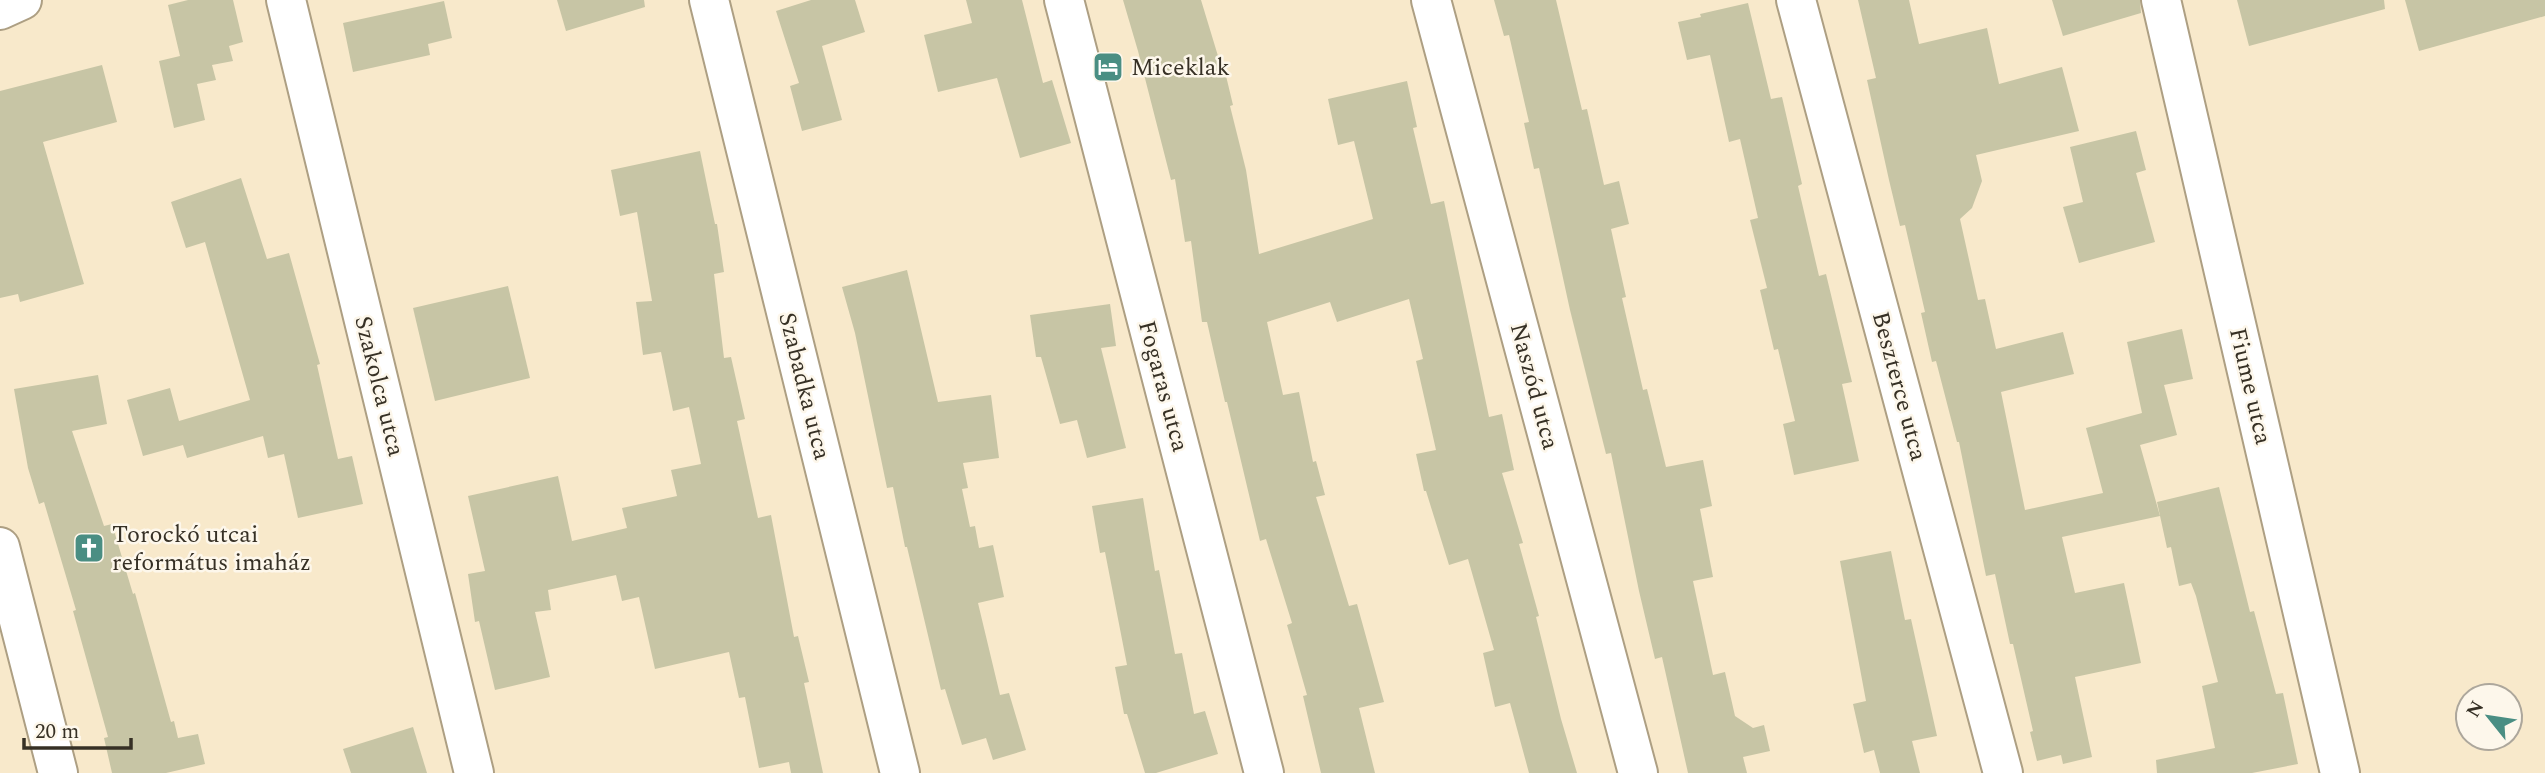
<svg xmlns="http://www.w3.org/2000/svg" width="2545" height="773" font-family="Spectral,serif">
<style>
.building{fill:#c7c5a5}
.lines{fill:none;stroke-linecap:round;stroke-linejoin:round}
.minor-casing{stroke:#ad9f83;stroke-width:42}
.tertiary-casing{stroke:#ad9f83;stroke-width:42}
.secondary-casing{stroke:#ad9f83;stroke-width:42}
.minor{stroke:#fff;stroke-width:38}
.tertiary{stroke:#fff;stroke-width:38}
.secondary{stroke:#fff;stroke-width:38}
.labels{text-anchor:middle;stroke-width:5;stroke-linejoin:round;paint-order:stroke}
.poi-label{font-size:24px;fill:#363025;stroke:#fdf7eb;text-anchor:start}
.street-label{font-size:24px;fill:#363025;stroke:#fdf7eb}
</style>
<rect width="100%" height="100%" fill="#f8e9cb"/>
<g class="building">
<polygon points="188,0 233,0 243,42 229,46 233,61 212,65 216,80 197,84 205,120 174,128 159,61 180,56 168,5"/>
<polygon points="557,0 644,0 645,7 566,31"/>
<polygon points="811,0 855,0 865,32 822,46 842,120 802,131 790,86 799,83 776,11"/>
<polygon points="966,0 1022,0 1043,83 1052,80 1071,143 1020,158 997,78 938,92 924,35 972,23"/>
<polygon points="1123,0 1201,0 1218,56 1221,55 1233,105 1230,106 1246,170 1259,254 1373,219 1354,141 1338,145 1328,99 1407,81 1417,127 1413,128 1431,204 1444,201 1489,417 1502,414 1514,470 1502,473 1523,543 1519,544 1539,616 1536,617 1561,719 1577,773 1529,773 1510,703 1495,707 1483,653 1494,650 1468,559 1449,565 1426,491 1424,491 1416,454 1436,450 1416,361 1423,359 1409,299 1337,322 1330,302 1267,322 1283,395 1299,392 1313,462 1316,461 1325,495 1316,497 1349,606 1357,604 1384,702 1359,708 1375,773 1321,773 1303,696 1307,695 1287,625 1292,623 1266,539 1260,541 1227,402 1225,402 1207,322 1202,322 1191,241 1185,242 1175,179 1171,180 1138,51"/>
<polygon points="1494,0 1556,0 1582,110 1587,109 1604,185 1619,181 1629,224 1611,229 1626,297 1622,298 1643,390 1647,389 1666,467 1703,460 1712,506 1700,509 1713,577 1693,581 1713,675 1725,672 1735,716 1753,728 1764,725 1770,751 1743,757 1747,773 1688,773 1662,657 1655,659 1639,591 1611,453 1606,454 1570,310 1539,168 1534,169 1524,123 1529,122 1509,35 1504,36"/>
<polygon points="1858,0 1909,0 1919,44 1987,28 1999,84 2062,67 2079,131 1976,155 1982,181 1972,208 1960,219 1978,300 1985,299 1996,349 2063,332 2074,374 2001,392 2025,510 2103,493 2086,428 2142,413 2127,342 2182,329 2193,379 2164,385 2177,435 2140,445 2160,516 2062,537 2075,593 2124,583 2141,663 2075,677 2092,757 2063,764 2061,755 2037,761 2030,732 2033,731 2013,644 2010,644 1995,574 1986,576 1959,442 1957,442 1936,361 1932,362 1921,313 1925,312 1905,225 1900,226 1889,180 1867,80 1876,78"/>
<polygon points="2052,0 2140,0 2141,13 2063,36"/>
<polygon points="2237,0 2384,0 2385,9 2249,46"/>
<polygon points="2405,0 2545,0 2545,16 2419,51"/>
<polygon points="444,1 452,38 428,44 430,55 353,72 343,23"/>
<polygon points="1748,3 1771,99 1782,97 1802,184 1798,186 1819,276 1826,274 1852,382 1842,384 1859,461 1794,475 1783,424 1795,421 1778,349 1774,350 1760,290 1767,288 1750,220 1758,218 1740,139 1729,142 1710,55 1687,60 1678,22 1701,17 1700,14"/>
<polygon points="102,65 117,122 43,142 84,284 20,302 18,294 0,298 0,91"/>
<polygon points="2136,131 2146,170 2136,173 2155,242 2079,263 2063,207 2083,202 2070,147"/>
<polygon points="700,151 715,224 717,224 724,272 714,274 724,358 731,357 745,419 737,421 758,518 771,515 794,637 798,636 809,682 804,683 823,773 791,773 789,762 759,768 745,697 739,698 729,652 655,669 639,597 622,601 616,575 548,590 551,610 535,612 550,677 495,690 479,621 475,622 468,574 485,571 468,496 558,476 572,541 627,528 622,508 677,496 671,470 701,464 689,407 673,411 661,352 643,355 636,302 652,301 637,212 620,216 611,170"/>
<polygon points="241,178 267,259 289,253 320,364 317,365 338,459 352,456 363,504 298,518 284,454 268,458 263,436 187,458 183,445 143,456 127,400 170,388 179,421 250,400 205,242 186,248 171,202"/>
<polygon points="907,270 938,402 991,395 999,458 963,463 968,488 962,489 970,527 975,526 979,548 993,545 1004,597 978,603 1000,695 1009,693 1026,750 993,760 986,738 962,745 945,689 941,690 907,547 905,547 893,487 887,488 855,333 842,287"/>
<polygon points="508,286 530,378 435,401 413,308"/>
<polygon points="1110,304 1116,346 1101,348 1126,448 1087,458 1077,420 1060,424 1041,357 1036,357 1030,315"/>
<polygon points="98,375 107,424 72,431 104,526 112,524 133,594 135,593 171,722 174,721 178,738 198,734 205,764 166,773 112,773 104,738 108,737 73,611 76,610 44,502 39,504 28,468 14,389"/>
<polygon points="2219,487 2250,612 2254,611 2276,694 2283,693 2298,764 2252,773 2157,773 2156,760 2215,748 2202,686 2218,682 2196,596 2191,583 2179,586 2171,547 2167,548 2157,502"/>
<polygon points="1143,498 1155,571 1159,570 1175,654 1182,653 1194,714 1205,711 1218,754 1156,773 1145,773 1127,714 1124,714 1115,667 1127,665 1105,552 1100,553 1092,506"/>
<polygon points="1891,551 1905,620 1911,619 1937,736 1912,741 1920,773 1880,773 1874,750 1864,753 1853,704 1866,701 1840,561"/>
<polygon points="413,727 427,773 351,773 343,749"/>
</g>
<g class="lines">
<g class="minor-casing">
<g id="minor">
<polyline points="286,0 474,773"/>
<polyline points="709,0 900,773"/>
<polyline points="1064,0 1264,773"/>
<polyline points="1431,0 1638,773"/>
<polyline points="1796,0 2003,773"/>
<polyline points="0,547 58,773"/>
</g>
</g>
<g class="tertiary-casing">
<polyline id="tertiary" points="2161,0 2340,773"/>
</g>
<g class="secondary-casing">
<polyline id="secondary" points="0,10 22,0"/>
</g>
<use href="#minor" class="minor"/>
<use href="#tertiary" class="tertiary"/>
<use href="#secondary" class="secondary"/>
</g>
<defs>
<g id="hotel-square" transform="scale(1.575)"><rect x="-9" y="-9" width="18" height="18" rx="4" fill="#4a8e83" stroke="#fdf7eb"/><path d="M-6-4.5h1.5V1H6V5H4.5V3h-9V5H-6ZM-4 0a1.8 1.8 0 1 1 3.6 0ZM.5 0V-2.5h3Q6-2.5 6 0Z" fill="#fff"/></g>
<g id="church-square" transform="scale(1.575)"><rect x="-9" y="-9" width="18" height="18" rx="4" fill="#4a8e83" stroke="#fdf7eb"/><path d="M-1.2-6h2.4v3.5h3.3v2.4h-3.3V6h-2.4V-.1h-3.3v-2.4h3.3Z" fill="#fff"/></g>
</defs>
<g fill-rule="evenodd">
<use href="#hotel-square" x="1108" y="67"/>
<use href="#church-square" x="89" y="548"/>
</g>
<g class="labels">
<g class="poi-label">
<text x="1131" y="75">Miceklak</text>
<text x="112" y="542">Torockó utcai<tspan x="112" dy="28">református imaház</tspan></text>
</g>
<g class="street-label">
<text transform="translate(380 386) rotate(76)" y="8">Szakolca utca</text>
<text transform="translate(805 386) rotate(76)" y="8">Szabadka utca</text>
<text transform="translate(1164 386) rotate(75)" y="8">Fogaras utca</text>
<text transform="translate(1535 386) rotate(75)" y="8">Naszód utca</text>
<text transform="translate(1900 386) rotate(75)" y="8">Beszterce utca</text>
<text transform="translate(2251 386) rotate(77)" y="8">Fiume utca</text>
</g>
</g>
<g transform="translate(2489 717) rotate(300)"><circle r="33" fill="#fdf7eb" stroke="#ada79c" stroke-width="2"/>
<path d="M0-5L12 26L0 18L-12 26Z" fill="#4a8e83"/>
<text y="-10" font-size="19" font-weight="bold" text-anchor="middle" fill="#363025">N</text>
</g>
<path d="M24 738v10h107v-10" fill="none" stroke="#363025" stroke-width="3.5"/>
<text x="35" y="738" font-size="21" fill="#363025" stroke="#fdf7eb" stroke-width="5" paint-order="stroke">20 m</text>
</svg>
